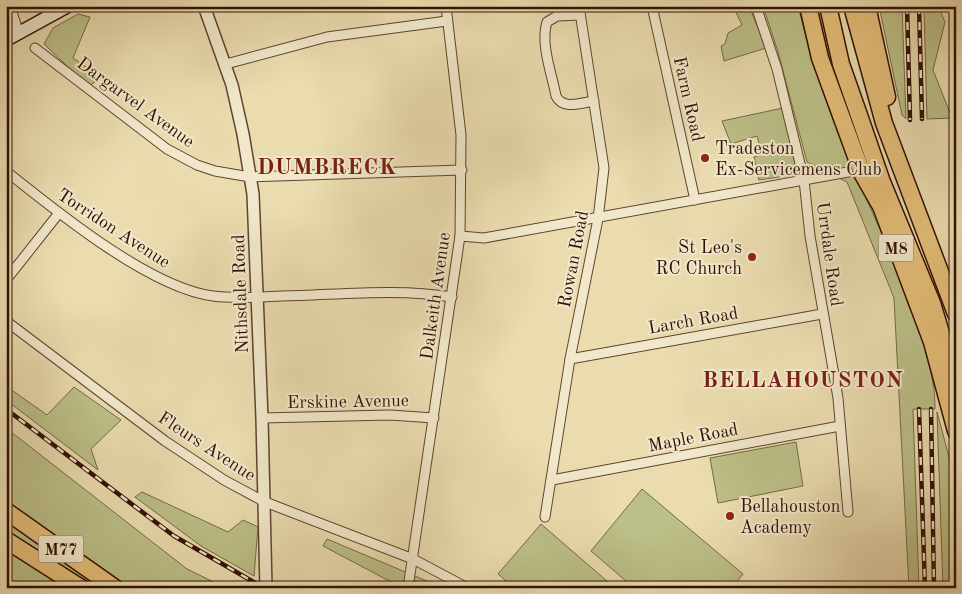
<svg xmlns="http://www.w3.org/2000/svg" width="962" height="594" font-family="'Old Standard TT',serif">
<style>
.green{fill:#bcbf87;stroke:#766846}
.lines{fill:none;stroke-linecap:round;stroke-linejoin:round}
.minor-casing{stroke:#5f432f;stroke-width:11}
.tertiary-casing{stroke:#5f432f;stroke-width:14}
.secondary-casing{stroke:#311004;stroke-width:15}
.motorway-casing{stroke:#311004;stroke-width:19}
.minor{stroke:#f1e8cb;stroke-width:9}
.tertiary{stroke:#f1e8cb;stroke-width:11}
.secondary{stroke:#f1e8cb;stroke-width:12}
.motorway{stroke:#e5be78;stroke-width:16}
.rail-casing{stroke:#311004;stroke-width:4.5}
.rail{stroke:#f1e8cb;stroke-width:2.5;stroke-dasharray:8;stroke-linecap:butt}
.poi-dot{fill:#8f2418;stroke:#f1e8cb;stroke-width:2}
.labels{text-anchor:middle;stroke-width:4;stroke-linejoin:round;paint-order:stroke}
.shield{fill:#f1e8cb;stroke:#6b5140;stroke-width:1}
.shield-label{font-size:16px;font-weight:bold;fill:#311004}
.street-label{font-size:18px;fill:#311004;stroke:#f1e8cb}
.poi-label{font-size:18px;fill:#311004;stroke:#f1e8cb;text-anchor:start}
.district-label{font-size:22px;font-weight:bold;letter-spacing:1px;fill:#7a1f14;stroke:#f1e8cb}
</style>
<rect width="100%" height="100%" fill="#eadcaf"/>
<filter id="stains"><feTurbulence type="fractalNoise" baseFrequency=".004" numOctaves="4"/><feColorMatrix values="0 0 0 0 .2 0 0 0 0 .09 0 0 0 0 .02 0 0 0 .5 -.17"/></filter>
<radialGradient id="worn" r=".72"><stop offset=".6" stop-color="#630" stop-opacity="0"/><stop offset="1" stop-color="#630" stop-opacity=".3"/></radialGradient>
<g class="green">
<polygon points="733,6 749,6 766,48 724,61 721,46 725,44 728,33 742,25"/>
<path d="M763,6h35c11,44 25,88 41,130 27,66 60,128 81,196 8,29 15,47 15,77h-22l6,179h-10l-15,-290 -47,-116 -40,-20 -29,-110z"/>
<polygon points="879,6 902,6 906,119 902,115"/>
<polygon points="924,6 938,6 945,22 933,70 952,118 927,119"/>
<polygon points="78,14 90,17 73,58 92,71 95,82 88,86 44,44 53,28"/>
<polygon points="783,108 798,174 759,180 754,157 762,154 757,136 731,144 722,121"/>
<polygon points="6,386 47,415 74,387 121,420 91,449 98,470 6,400"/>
<polygon points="937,412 956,483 956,588 943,588"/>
<polygon points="6,428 187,569 226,588 6,588"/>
<polygon points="796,442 803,486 718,503 710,458"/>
<polygon points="642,489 743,574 732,588 634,588 591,551"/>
<polygon points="142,492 228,532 243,520 258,527 254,576 201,546 135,497"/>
<polygon points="541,524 615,588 514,588 498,574"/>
<polygon points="327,539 434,584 430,588 395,588 395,584 323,546"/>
</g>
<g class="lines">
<g class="minor-casing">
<g id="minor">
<polyline points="10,6 19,34"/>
<polyline points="652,6 695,200"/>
<polyline points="756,6 777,69 804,180 810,236 838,398 848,512"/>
<path d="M580,15l-23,1 -10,6c-7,22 5,52 9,74 7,14 24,7 38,5"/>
<polyline points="6,23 19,33"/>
<polyline points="35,48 167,149 197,165 215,171 250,177 462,170"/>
<polyline points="226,64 327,37 447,21"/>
<path d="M6,171c50,40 144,117 207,125 22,3 46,1 68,0 57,-1 115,-8 171,1"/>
<polyline points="460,236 484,238 848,172"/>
<polyline points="6,280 59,213"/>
<polyline points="6,321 165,441 224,480 265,502 413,559 462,585"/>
<polyline points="570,359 822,314"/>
<polyline points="262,418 390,415 434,418"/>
<polyline points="552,480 840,426"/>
<polyline points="545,517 570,359 598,219 604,168 579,6"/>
<polyline points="408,588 460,236 461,135 446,6"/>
</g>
</g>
<g class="tertiary-casing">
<polyline id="tertiary" points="204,6 232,85 243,134 253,194 262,418 266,588"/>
</g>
<g class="secondary-casing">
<polyline id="secondary" points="6,40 68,6"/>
</g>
<g class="motorway-casing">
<g id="motorway">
<polyline points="808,6 820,58 862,173 879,203"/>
<polyline points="828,6 841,64 861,121 882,182 932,303 956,383"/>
<polyline points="852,6 884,123 956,314"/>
<polyline points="867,6 887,97"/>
<polyline points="876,193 932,342 956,431"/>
<polyline points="6,511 115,588"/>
<polyline points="6,540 81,588"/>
</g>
</g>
<use href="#minor" class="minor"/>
<use href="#tertiary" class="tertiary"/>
<use href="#secondary" class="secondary"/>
<use href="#motorway" class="motorway"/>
<g class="rail-casing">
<g id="rail">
<polyline points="907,6 910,120"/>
<polyline points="919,6 922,119"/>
<polyline points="6,409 174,536 264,588"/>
<polyline points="919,409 925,588"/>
<polyline points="931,409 934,588"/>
</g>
</g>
<use href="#rail" class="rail"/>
</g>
<g class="poi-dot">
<circle cx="705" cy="158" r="5"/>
<circle cx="752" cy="257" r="5"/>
<circle cx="730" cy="516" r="5"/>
</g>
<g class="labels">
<g class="shield">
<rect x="878.5" y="234.5" width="35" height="27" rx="4"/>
<rect x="38.5" y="535.5" width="45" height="27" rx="4"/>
</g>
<g class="shield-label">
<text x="896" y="254">M8</text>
<text x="61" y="555">M77</text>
</g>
<g class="street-label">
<text transform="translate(689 99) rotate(77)" y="6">Farm Road</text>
<text transform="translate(136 102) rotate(36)" y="6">Dargarvel Avenue</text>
<text transform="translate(114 228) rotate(33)" y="6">Torridon Avenue</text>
<text transform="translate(830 254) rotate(82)" y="6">Urrdale Road</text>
<text transform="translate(573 259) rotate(-79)" y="6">Rowan Road</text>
<text transform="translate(240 294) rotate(-92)" y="6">Nithsdale Road</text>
<text transform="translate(435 296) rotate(-82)" y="6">Dalkeith Avenue</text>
<text transform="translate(693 320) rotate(-10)" y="6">Larch Road</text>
<text transform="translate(348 401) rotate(-1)" y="6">Erskine Avenue</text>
<text transform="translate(693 437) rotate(-11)" y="6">Maple Road</text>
<text transform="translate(207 446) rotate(33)" y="6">Fleurs Avenue</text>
</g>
<g class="poi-label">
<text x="715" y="154">Tradeston<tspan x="715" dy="21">Ex-Servicemens Club</tspan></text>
<text x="742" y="253" text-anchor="end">St Leo's<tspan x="742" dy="21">RC Church</tspan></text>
<text x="740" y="512">Bellahouston<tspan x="740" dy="21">Academy</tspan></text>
</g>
<g class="district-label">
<text x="327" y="174">DUMBRECK</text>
<text x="803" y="387">BELLAHOUSTON</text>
</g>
</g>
<rect width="962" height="594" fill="none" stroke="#eadcaf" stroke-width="25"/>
<rect x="8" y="8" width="947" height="579" fill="none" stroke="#311004" stroke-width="2.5"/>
<rect x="12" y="12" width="937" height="569" fill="none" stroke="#311004"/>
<rect width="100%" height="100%" filter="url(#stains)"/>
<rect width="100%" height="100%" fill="url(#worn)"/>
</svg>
